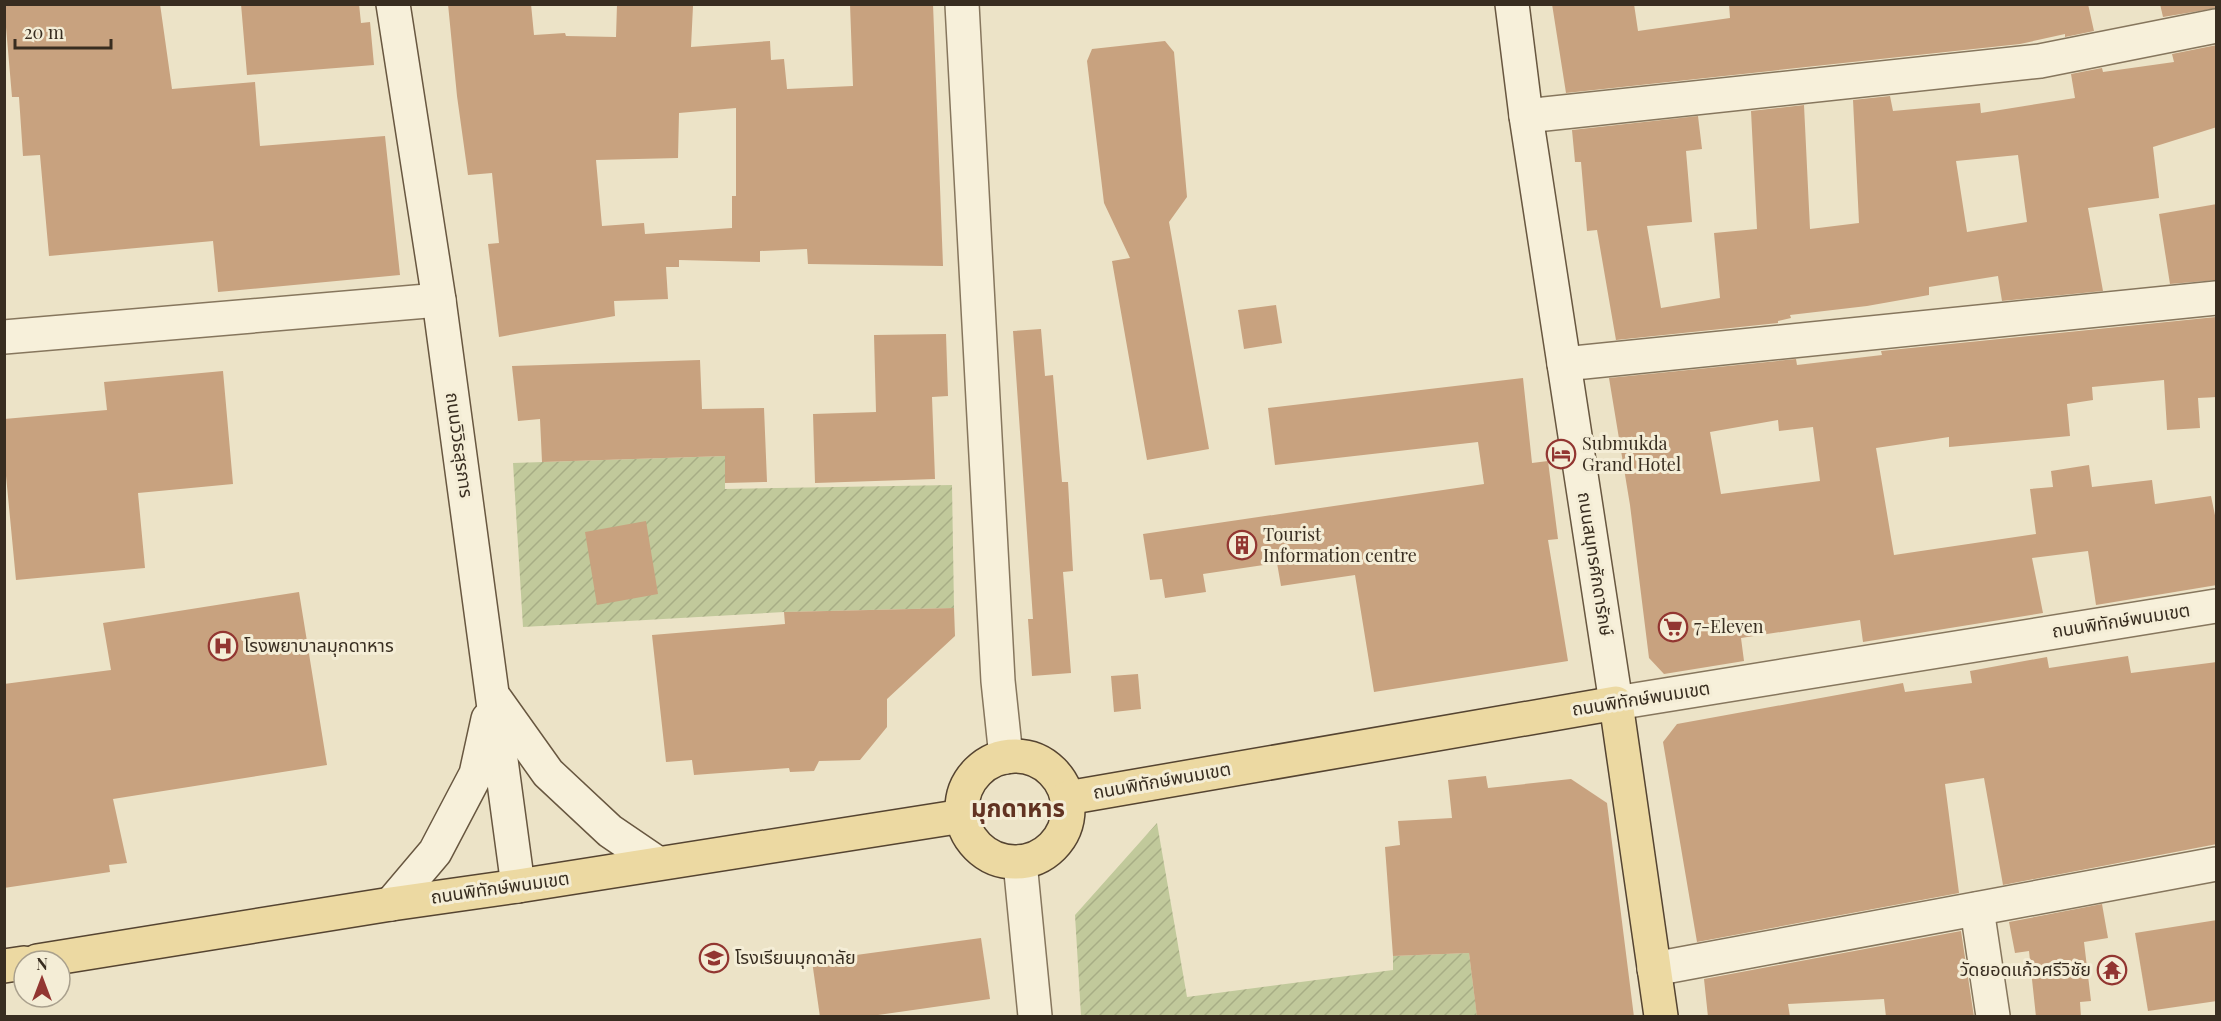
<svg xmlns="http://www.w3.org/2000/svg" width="2221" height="1021" font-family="'Playfair Display','Noto Sans Thai',serif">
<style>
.garden{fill:url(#garden-furrows)}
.building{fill:#c8a27f;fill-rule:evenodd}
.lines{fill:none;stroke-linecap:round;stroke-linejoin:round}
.street-casing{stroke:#86765d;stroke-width:36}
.secondary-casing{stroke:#685740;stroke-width:36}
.primary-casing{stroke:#554431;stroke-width:36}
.street{stroke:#f7f0da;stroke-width:33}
.secondary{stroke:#f7f0da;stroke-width:33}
.primary{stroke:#ecd9a2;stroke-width:33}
.labels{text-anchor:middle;stroke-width:6;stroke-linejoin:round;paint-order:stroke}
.poi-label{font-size:18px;fill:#382d20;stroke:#f4edd6;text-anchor:start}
.street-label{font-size:18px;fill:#382d20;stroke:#f4edd6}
.district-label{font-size:24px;font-weight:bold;fill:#623322;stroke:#f4edd6}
</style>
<defs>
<pattern id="garden-furrows" width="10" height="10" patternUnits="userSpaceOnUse" patternTransform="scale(1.5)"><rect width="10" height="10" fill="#c1c99b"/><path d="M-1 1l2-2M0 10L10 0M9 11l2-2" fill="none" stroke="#a7ad85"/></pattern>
</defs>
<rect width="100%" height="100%" fill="#ece3c7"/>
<g class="garden">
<polygon points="725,456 725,489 952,485 954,608 784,612 523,627 513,463"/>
<polygon points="1157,823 1187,997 1393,970 1393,956 1469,953 1477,1016 1081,1016 1075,915"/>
</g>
<g class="building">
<polygon points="4,4 160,4 172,89 255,82 260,146 385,136 400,275 218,292 213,241 49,256 40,155 23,156 19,97 12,97"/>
<polygon points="241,4 359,4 361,23 370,22 374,65 247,75"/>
<path d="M448,4h83l3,31 31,-2 1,3 50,1 1,-33 76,2 -2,41 79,-6 1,19 13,-1 3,30 66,-3 -3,-82h83l10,262 -135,-2 -1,-15 -47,2v11l-81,-2v7h-13l2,32 -54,2 1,15 -116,21 -11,-93 11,-1 -7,-70 -24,2 -11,-79zM736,108v88h-4v32l-87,6 -1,-11 -42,3 -6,-66 82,-2 1,-45z"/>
<polygon points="1552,4 1634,4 1638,31 1730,18 1729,4 2088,4 2094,31 2065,37 2065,34 2020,44 1566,93"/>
<polygon points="2160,4 2217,4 2217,8 2163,17"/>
<polygon points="1165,41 1174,52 1187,197 1169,222 1209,449 1147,460 1112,261 1130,258 1104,203 1087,61 1092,49"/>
<path d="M2217,45v82l-64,20 6,51 -71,10 15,83 -101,10 -4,-25 -69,11v8l-62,11 -77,9 1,3 -13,3v2l-162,17 -19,-110 -10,1 -6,-69h-6l-3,-32 126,-14 4,33 -16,2 6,71 -45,4 14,82 59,-10 -6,-65 43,-4 -6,-118 53,-6 6,124 49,-6 -6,-123 37,-4 3,15 87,-8 1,10 94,-15 -4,-24 31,-6 1,4 71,-10 -2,-8zM2018,155l9,67 -60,10 -11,-71z"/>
<polygon points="2217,204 2217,280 2170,284 2159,214"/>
<polygon points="1276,305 1282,343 1244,349 1238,310"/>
<path d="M2216,317l1,80 -19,1 2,30 -33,2 -3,-50 -72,7 1,13 -26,4 3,32 -121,11v-10l-73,11 18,107 142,-21 -6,-45 23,-2 -2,-16 38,-6 3,22 60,-7 3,24 56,-8 6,29v60l-121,20 -8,-54 -56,7 11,55 -180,29 -3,-22 -119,18 3,23 -80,13 -15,-16 -19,-153 -21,-127 187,-19 1,6 85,-10 -1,-4zM1778,420l1,11 34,-4 7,54 -99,13 -11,-62z"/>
<polygon points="1041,329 1045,376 1053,375 1062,482 1068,482 1073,571 1063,572 1071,673 1032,676 1028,619 1033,619 1013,331"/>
<polygon points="946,334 948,396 932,397 935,479 815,483 813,414 876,412 874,335"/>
<polygon points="700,360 702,409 764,408 767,482 725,483 725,456 542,462 540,419 518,421 512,366"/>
<polygon points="223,371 233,484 138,493 145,568 16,580 4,455 4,419 107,410 104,382"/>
<polygon points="1523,378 1532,463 1548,461 1558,539 1548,540 1568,661 1374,692 1355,575 1281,586 1277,563 1203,574 1206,592 1165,598 1162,579 1150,580 1143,534 1484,484 1478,442 1275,465 1268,408"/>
<polygon points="646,521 658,594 597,605 585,532"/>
<polygon points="299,592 327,765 113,799 127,863 109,865 110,872 4,888 4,684 111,670 103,623"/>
<polygon points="954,608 955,636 887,699 887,727 860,760 819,761 814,771 790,772 789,768 694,775 692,760 666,762 652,635 785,624 784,612"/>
<polygon points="2128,656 2131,673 2217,662 2217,844 2003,885 1984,778 1945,784 1959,893 1697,942 1663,742 1677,724 1903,683 1905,692 1972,683 1970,671 2047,657 2049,668"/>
<polygon points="1138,674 1141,709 1114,712 1111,676"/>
<polygon points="1486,776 1488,788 1571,779 1607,803 1634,1017 1477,1017 1469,953 1393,956 1385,847 1400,845 1398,821 1452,818 1448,780"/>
<polygon points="2102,904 2108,938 2084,942 2091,1001 2080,1002 2081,1017 2036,1017 2029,951 2015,953 2009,922"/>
<polygon points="2217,920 2217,1001 2148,1011 2135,933"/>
<polygon points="1961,931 1974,1017 1886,1017 1884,999 1788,1004 1790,1017 1708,1017 1704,979"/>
<polygon points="981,938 990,999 864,1017 820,1017 812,961"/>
</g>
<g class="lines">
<g class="street-casing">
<g id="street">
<polyline points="962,4 998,681 1006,757"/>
<polyline points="1526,116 2040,61 2216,26"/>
<polyline points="4,337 439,300"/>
<polyline points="1564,364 2216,298"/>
<polyline points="1616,703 2216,606"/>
<polyline points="1020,862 1035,1016"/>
<polyline points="1977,909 1993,1016"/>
<polyline points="1654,969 2216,864"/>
</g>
</g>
<g class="secondary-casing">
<g id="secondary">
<polyline points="393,4 439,300 518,886"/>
<polyline points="1512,4 1526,116 1616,703"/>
<polyline points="496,700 548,773 610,831 657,863"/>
<polyline points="391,904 435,852 476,774 488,719"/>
</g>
</g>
<g class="primary-casing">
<g id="primary">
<circle cx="1015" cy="809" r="53"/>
<polyline points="1067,798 1616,703 1661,1016"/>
<polyline points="37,961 391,904 518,886 963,816"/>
<polyline points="4,966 24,963"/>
</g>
</g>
<use href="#street" class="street"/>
<use href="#secondary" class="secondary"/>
<use href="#primary" class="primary"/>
</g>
<defs>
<g id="hotel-ring" transform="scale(1.5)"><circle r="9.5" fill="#f4edd6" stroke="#923631" stroke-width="1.5"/><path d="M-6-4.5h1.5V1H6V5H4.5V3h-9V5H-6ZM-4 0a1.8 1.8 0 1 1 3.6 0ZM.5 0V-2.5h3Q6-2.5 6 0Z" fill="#923631"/></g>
<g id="building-ring" transform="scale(1.5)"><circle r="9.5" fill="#f4edd6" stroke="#923631" stroke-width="1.5"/><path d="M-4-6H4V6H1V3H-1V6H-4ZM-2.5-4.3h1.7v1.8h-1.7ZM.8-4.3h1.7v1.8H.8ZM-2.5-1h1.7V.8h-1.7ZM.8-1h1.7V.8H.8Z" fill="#923631"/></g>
<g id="supermarket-ring" transform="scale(1.5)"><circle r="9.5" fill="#f4edd6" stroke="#923631" stroke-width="1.5"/><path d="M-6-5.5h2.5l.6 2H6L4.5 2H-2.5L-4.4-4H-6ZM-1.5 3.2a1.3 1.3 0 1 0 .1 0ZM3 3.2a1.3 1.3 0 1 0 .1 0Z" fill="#923631"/></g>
<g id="hospital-ring" transform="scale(1.5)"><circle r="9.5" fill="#f4edd6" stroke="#923631" stroke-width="1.5"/><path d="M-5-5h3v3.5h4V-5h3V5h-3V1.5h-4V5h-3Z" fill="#923631"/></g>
<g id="school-ring" transform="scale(1.5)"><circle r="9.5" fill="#f4edd6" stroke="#923631" stroke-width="1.5"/><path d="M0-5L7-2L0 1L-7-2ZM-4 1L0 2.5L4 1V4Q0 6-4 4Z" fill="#923631"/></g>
<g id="temple-ring" transform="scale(1.5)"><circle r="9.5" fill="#f4edd6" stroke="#923631" stroke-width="1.5"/><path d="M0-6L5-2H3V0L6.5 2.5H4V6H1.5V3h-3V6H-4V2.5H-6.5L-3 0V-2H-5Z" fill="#923631"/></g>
</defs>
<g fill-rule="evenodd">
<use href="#hotel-ring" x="1561" y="454"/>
<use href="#building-ring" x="1242" y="545"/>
<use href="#supermarket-ring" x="1673" y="627"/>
<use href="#hospital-ring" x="223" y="646"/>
<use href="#school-ring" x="714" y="958"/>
<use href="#temple-ring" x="2112" y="970"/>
</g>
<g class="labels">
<g class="poi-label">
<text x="1582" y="450">Submukda<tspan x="1582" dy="21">Grand Hotel</tspan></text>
<text x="1263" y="541">Tourist<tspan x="1263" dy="21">Information centre</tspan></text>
<text x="1694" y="633">7-Eleven</text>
<text x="244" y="652">โรงพยาบาลมุกดาหาร</text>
<text x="735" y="964">โรงเรียนมุกดาลัย</text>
<text x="2091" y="976" text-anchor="end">วัดยอดแก้วศรีวิชัย</text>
</g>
<g class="street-label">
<text transform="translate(459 445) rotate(82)" y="6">ถนนวิวิธสุรการ</text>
<text transform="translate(1595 564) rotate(81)" y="6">ถนนสมุทรศักดารักษ์</text>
<text transform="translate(2121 621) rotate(-9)" y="6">ถนนพิทักษ์พนมเขต</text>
<text transform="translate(1641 699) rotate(-9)" y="6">ถนนพิทักษ์พนมเขต</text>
<text transform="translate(1162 781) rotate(-10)" y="6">ถนนพิทักษ์พนมเขต</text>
<text transform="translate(500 888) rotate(-8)" y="6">ถนนพิทักษ์พนมเขต</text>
</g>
<g class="district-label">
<text x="1018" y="817">มุกดาหาร</text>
</g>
</g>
<rect width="2221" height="1021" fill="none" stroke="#382d20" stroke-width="12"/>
<g transform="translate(42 979)"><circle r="28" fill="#f4edd6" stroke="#a9a08d" stroke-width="1.5"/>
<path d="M0-4.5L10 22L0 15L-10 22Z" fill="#923631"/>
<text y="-9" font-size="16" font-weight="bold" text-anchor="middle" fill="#382d20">N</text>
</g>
<path d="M15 39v9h96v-9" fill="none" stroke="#382d20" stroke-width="3"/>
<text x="24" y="39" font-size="18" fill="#382d20" stroke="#f4edd6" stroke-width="4.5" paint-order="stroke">20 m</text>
</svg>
